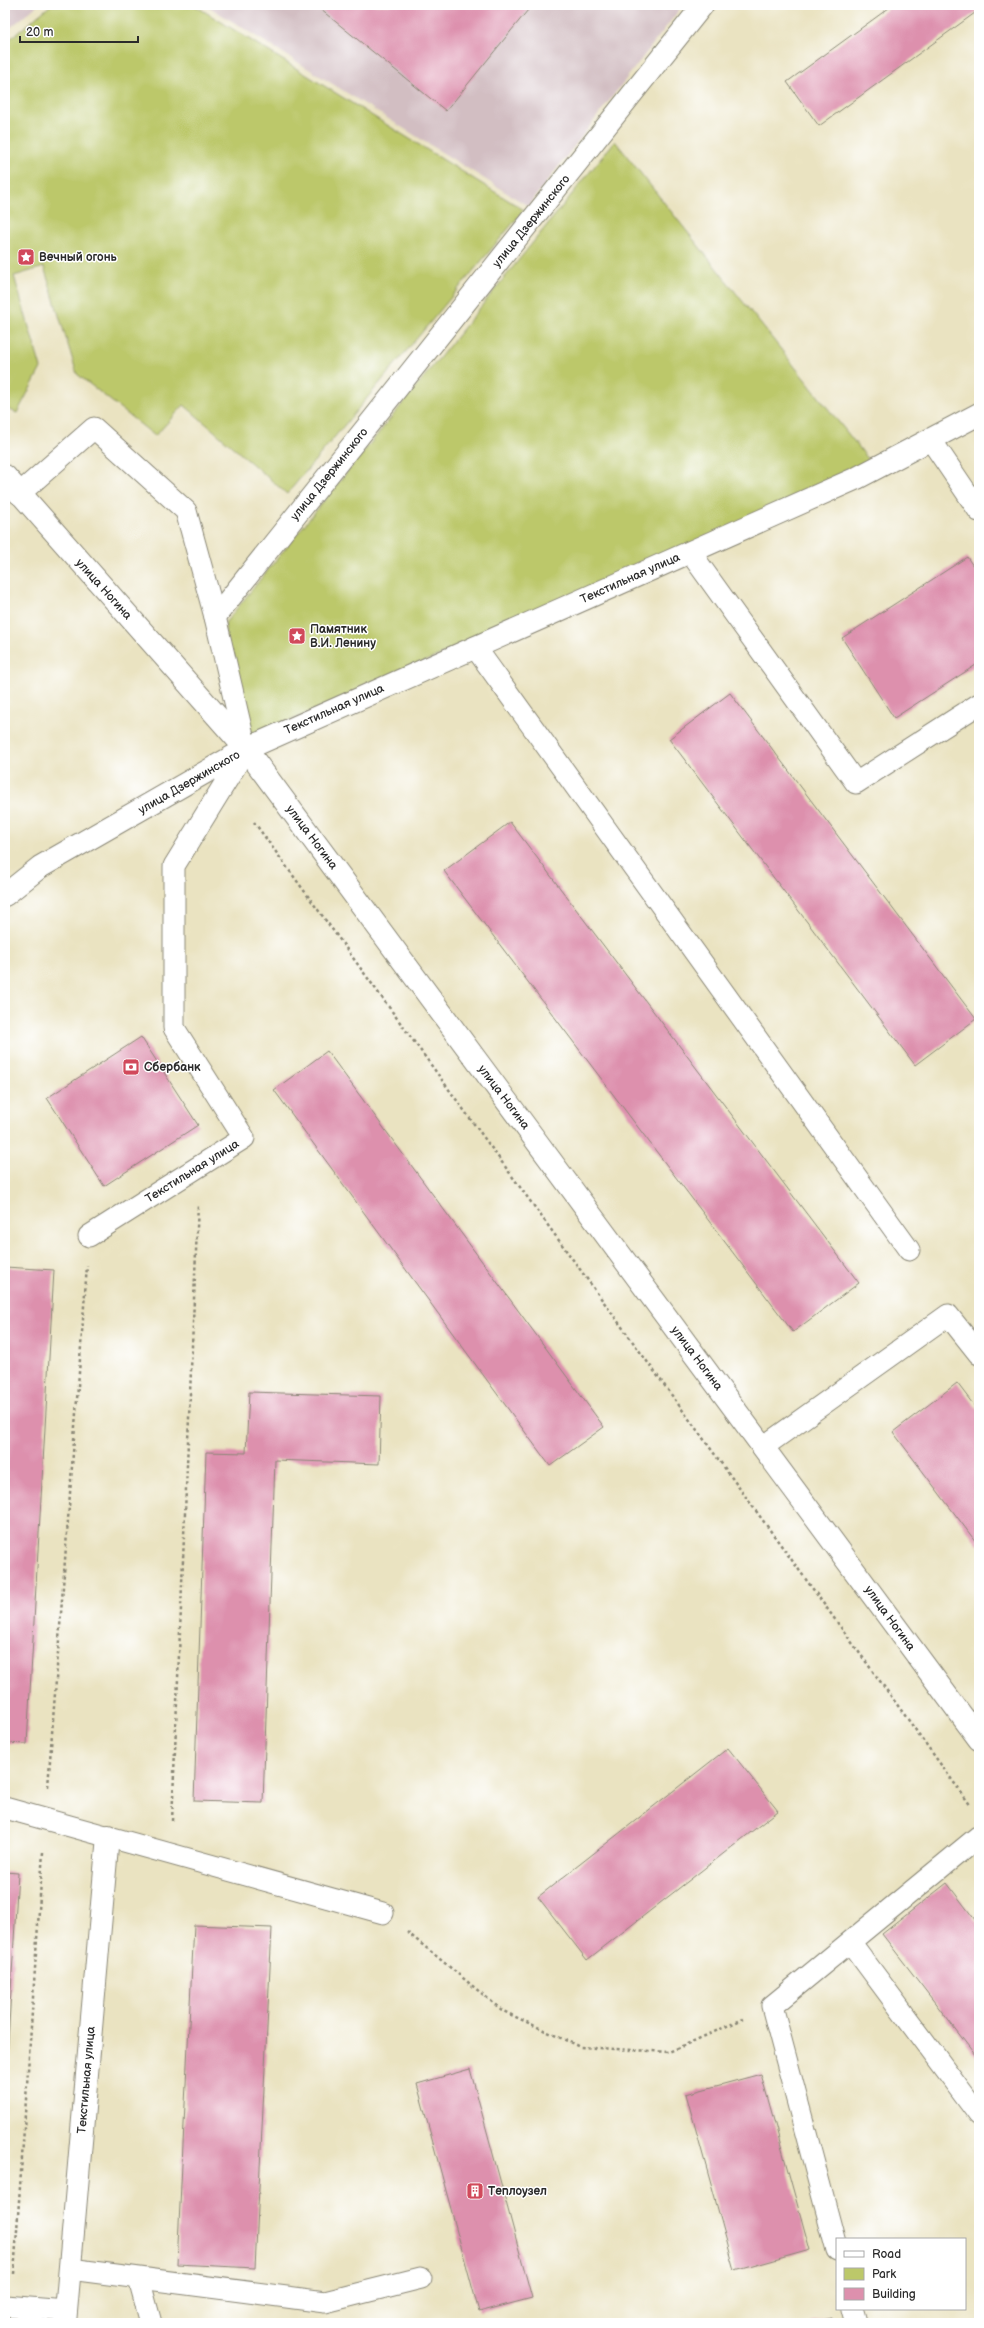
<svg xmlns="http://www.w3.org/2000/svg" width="984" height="2328" font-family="'Balsamiq Sans',sans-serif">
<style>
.industrial{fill:#d2bec2}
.green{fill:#bcc86a;stroke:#747a4a}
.building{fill:#dd90ad}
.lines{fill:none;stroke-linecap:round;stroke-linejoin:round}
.lane-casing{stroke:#8a8776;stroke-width:23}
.street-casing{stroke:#8a8776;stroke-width:24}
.path{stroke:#8a8776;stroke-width:2.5;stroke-dasharray:3 3;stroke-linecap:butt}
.lane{stroke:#fff;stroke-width:21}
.street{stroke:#fff;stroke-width:22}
.labels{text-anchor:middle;stroke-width:3;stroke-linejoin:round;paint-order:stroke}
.street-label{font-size:12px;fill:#2b2b2b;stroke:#fff}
.poi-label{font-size:12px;font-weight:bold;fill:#2b2b2b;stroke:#fff;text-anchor:start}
</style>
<rect width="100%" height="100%" fill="#fff"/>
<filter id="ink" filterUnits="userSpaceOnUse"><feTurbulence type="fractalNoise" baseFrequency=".025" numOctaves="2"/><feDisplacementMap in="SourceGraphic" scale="8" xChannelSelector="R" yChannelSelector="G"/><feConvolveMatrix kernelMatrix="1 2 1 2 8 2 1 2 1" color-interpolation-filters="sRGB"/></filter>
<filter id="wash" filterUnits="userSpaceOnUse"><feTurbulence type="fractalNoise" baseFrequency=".012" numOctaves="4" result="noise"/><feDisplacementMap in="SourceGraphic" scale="16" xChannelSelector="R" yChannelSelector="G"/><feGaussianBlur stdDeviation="0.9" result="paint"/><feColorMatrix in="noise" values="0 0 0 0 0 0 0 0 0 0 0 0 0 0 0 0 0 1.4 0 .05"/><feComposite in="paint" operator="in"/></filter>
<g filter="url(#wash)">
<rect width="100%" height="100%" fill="#eae3c1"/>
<g class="industrial">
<polygon points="5,5 38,5 5,32"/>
<polygon points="206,5 683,5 528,206"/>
</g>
<g class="green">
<polygon points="51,5 194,5 524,210 287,494 184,405 155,436 77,374 44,267 14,276 41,368 17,413 5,408 5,43"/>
<polygon points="615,141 873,465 230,747 225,623"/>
</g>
<g id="blocks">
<g class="building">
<polygon points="315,5 532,5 446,111"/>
<polygon points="893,5 979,5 979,10 819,126 787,82"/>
<polygon points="967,557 979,575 979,663 894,718 842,638"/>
<polygon points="730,693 976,1019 915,1065 669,739"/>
<polygon points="510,822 859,1283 793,1332 444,871"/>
<polygon points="141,1037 198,1125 104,1186 47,1098"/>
<polygon points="327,1051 604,1427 550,1466 274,1090"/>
<polygon points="5,1267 54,1270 27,1744 5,1743"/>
<polygon points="957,1383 979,1412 979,1546 893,1432"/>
<polygon points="249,1392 381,1396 379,1464 275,1460 263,1803 194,1801 206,1452 246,1453"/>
<polygon points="728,1748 778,1811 587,1960 538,1897"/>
<polygon points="5,1872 18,1873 6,2075 5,2075"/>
<polygon points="947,1883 979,1925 979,2060 882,1934"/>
<polygon points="194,1925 272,1928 255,2268 177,2264"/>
<polygon points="470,2069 532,2298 479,2312 417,2084"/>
<polygon points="761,2074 810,2250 735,2271 686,2094"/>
<polygon points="831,2318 832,2323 812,2323 812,2322"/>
</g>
</g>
</g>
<g filter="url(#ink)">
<use href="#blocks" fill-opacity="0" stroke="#8a8776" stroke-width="1"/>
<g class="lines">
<g class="lane-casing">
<g id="lane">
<polyline points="931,440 979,511"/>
<polyline points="19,494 94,428 186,511 215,617 246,749 174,866 174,1028 244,1138 89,1236"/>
<polyline points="690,552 856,783 979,704"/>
<polyline points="215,617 703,5"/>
<polyline points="475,647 909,1250"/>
<polyline points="763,1447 948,1315 979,1354"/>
<polyline points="5,1808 383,1913"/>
<polyline points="851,1943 979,2115"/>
<polyline points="837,2250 772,2006 979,1836"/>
<polyline points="70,2269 325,2302 421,2278"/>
<polyline points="139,2279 151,2323"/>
<polyline points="5,2306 66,2311"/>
<polyline points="852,2309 856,2323"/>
</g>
</g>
<g class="street-casing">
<g id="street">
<polyline points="5,476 246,749 979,1739"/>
<polyline points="5,895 40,867 246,749 857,478 979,414"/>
<polyline points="65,2323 108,1836"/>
</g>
</g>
<g class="path">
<polyline points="254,822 971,1806"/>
<polyline points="48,1787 87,1266"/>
<polyline points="172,1821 198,1204"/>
<polyline points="407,1932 503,2011 580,2047 669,2052 743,2019"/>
<polyline points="14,2274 43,1852"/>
</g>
<use href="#lane" class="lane"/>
<use href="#street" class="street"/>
</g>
</g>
<defs>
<g id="sight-square" transform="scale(0.9)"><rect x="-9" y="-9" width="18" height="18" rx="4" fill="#d1495b" stroke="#fff"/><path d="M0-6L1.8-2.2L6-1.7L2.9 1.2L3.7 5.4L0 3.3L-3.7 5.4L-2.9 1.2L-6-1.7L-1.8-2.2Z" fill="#fff"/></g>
<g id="bank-square" transform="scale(0.9)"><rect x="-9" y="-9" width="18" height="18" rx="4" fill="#d1495b" stroke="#fff"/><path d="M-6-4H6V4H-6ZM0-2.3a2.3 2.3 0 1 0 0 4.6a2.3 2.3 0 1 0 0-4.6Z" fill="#fff"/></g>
<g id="building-square" transform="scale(0.9)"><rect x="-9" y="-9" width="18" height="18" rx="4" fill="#d1495b" stroke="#fff"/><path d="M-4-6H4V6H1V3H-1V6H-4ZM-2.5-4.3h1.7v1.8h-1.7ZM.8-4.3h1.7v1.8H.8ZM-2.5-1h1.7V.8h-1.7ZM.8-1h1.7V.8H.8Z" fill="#fff"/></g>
</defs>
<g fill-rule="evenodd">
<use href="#sight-square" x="26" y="257"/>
<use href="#sight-square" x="297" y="636"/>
<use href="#bank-square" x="131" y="1067"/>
<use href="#building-square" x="475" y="2191"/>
</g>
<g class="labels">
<g class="street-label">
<text transform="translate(531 221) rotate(-51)" y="4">улица Дзержинского</text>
<text transform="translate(329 474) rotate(-51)" y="4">улица Дзержинского</text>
<text transform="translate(630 578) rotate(-24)" y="4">Текстильная улица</text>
<text transform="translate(104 589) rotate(48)" y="4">улица Ногина</text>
<text transform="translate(334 709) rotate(-24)" y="4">Текстильная улица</text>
<text transform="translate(189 782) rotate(-30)" y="4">улица Дзержинского</text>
<text transform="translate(312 837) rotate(53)" y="4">улица Ногина</text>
<text transform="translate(504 1097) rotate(53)" y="4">улица Ногина</text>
<text transform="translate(192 1171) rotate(-32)" y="4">Текстильная улица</text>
<text transform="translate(697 1358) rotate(53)" y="4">улица Ногина</text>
<text transform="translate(890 1618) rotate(54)" y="4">улица Ногина</text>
<text transform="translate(86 2080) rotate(-85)" y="4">Текстильная улица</text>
</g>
<g class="poi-label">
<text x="39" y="261">Вечный огонь</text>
<text x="310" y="633">Памятник<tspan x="310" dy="14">В.И. Ленину</tspan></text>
<text x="144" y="1071">Сбербанк</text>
<text x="488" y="2195">Теплоузел</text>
</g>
</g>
<rect width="984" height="2328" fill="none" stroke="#fff" stroke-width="20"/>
<rect x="836" y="2238" width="130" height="72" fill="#ffffff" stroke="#aaaaaa"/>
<rect x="844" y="2251" width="20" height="6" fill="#ffffff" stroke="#aaaaaa"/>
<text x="872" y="2258" font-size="12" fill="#2b2b2b">Road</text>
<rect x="844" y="2268" width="20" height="12" fill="#bcc86a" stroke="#aaaaaa"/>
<text x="872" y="2278" font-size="12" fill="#2b2b2b">Park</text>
<rect x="844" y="2288" width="20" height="12" fill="#dd90ad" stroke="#aaaaaa"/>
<text x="872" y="2298" font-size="12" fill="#2b2b2b">Building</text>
<path d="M20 36v6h118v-6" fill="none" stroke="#2b2b2b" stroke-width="2"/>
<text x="26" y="36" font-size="12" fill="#2b2b2b" stroke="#ffffff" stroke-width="3" paint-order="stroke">20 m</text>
</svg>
